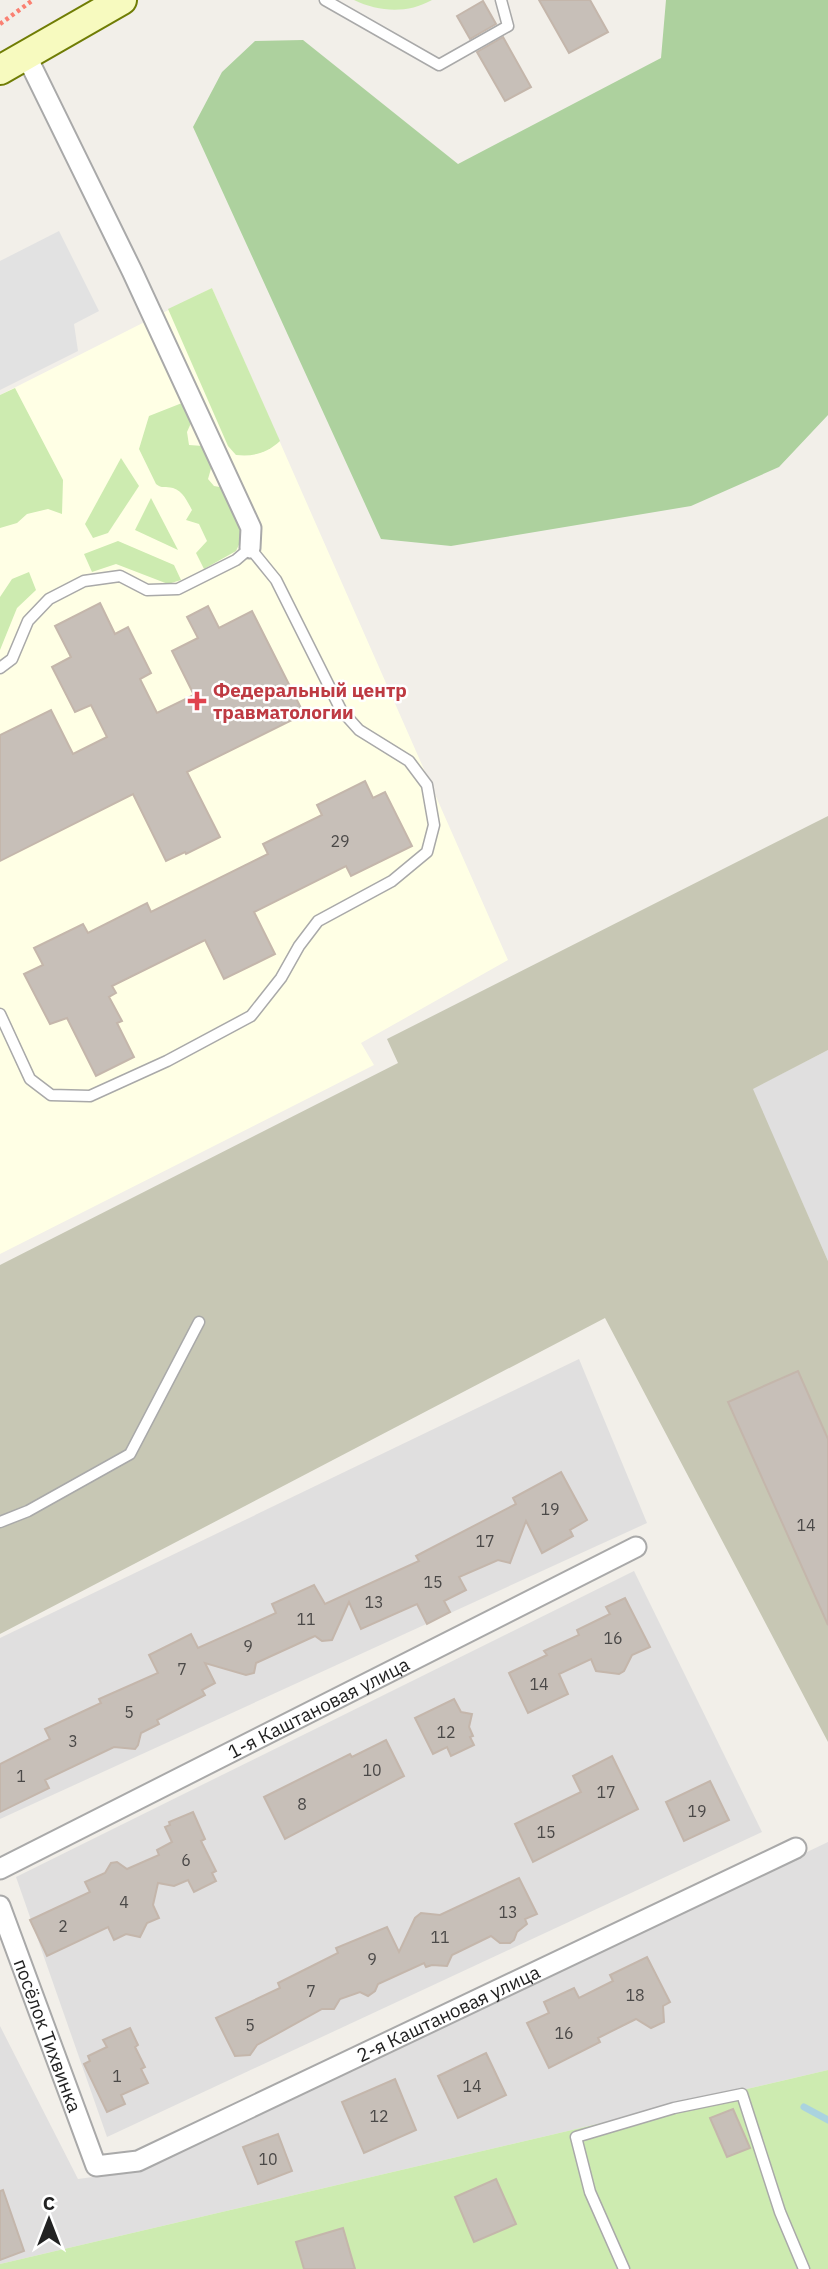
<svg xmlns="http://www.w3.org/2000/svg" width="828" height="2269" font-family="'IBM Plex Sans',sans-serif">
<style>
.residential{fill:#e0dfdf}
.education{fill:#ffffe5}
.construction{fill:#c7c7b4}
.grass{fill:#cdebb0}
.forest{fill:#add19e}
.parking{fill:#e2e2e2}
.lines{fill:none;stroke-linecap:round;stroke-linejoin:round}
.stream{stroke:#aad3df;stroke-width:7}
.building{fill:#c7bfb8;stroke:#c4b6ab;stroke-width:2}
.lane-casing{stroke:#a9a9a9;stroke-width:13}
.street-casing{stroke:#a9a9a9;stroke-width:23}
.secondary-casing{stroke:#707d05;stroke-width:32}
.path{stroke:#fa8072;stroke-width:4.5;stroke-dasharray:3.5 3.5;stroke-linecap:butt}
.lane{stroke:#fff;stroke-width:10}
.street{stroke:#fff;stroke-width:19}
.secondary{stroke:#f7fabf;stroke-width:28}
.health-dot{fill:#e0444e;stroke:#fff;stroke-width:2.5}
.labels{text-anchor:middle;stroke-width:5;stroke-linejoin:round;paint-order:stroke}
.number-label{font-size:16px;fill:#4b4948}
.health-label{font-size:19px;font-weight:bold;fill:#be3a42;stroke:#fff;text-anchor:start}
.street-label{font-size:19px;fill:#222;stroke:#fff}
</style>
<rect width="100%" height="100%" fill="#f2efe9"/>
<g class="residential">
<polygon points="828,1050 828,1261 752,1089"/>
<polygon points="579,1359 647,1523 0,1819 0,1638"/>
<polygon points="634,1571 762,1832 107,2137 16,1877"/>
<polygon points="828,1842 828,2070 0,2264 0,2026 78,2179 138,2171"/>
</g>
<polygon class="education" points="212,288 508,960 361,1043 374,1065 0,1254 0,395"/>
<polygon class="construction" points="828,816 828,1050 753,1089 828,1261 828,1742 605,1318 0,1634 0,1265 398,1063 387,1039"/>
<g class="grass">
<path d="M354,0h78c-25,14 -53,12 -78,0z"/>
<path d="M212,288l68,153c-13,12 -27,16 -44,14l-8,-9 -60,-137z"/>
<polygon points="15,388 63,480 62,514 48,509 27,514 17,523 0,528 0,395"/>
<path d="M182,403l9,20 -4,9 2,13 14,1 11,12 -6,21 6,7 11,2 19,46 -8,17 -32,18 -8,-16 11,-12 -8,-17 -13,-4 6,-10c-5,-9 -9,-19 -19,-22 -8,-2 -11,1 -17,-4l-17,-35 10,-33z"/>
<polygon points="121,458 139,486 108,533 93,538 85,524"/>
<polygon points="151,498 178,550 135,530"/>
<polygon points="118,541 174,565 181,580 168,584 116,564 92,572 84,554"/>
<polygon points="29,572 36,590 17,608 0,650 0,597 12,579"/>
<polygon points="828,2070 828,2269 0,2269 0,2264"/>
</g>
<polygon class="forest" points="666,0 828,0 828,415 779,467 691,506 451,546 381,539 193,127 222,72 255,41 303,40 458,164 661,58"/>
<polygon class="parking" points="59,231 99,311 74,324 78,351 0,390 0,261"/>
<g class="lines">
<polyline class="stream" points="804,2107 828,2120"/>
</g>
<g class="building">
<polygon points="539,0 590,0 608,32 569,53"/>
<polygon points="483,1 496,24 470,39 457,16"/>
<polygon points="503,37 531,87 505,101 477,52"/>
<polygon points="100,603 115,634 128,627 151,673 140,679 157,713 194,695 172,651 198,638 187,617 208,606 219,628 252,611 304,714 187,772 220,837 186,854 185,852 166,861 133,794 0,861 0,735 51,710 73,754 107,737 91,705 75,712 52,667 71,657 55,626"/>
<polygon points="365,781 373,798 385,792 412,846 351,876 346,866 254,912 275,954 224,979 205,940 112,986 116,993 109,997 122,1021 117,1023 134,1057 96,1076 67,1018 50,1024 24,974 43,965 34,948 83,924 88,933 147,903 151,912 268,854 263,844 322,815 317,805"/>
<polygon points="798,1371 828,1439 828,1625 728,1402"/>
<polygon points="561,1472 587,1520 570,1530 573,1536 542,1553 526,1521 510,1563 498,1560 459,1577 466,1590 444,1601 450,1612 427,1624 417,1604 361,1629 349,1602 332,1640 322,1641 315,1636 256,1663 254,1673 246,1675 205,1663 215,1683 202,1690 205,1695 157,1720 159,1724 141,1733 138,1745 135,1749 114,1747 45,1780 49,1788 0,1812 0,1764 50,1739 45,1729 101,1703 99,1699 158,1673 149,1655 191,1634 198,1648 276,1613 272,1604 314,1585 325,1604 419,1561 416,1556 516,1504 513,1498"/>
<polygon points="625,1598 650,1647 632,1655 624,1671 619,1674 596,1671 591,1659 559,1674 568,1694 528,1713 509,1673 547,1655 544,1651 579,1635 577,1630 610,1614 606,1607"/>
<polygon points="454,1699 461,1712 472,1714 469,1727 473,1736 470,1737 474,1745 451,1756 447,1747 433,1754 415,1718"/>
<polygon points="386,1740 404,1776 285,1839 264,1797 350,1754 352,1757"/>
<polygon points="612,1756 638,1809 533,1862 515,1824 581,1792 573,1776"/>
<polygon points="710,1781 729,1820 684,1841 666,1802"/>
<polygon points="193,1812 205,1839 201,1841 216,1871 212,1873 216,1881 194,1892 188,1880 174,1886 158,1883 153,1905 159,1918 147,1923 140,1937 126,1934 114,1940 108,1927 47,1956 30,1920 90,1892 85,1882 105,1873 111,1863 117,1862 127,1869 159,1855 157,1850 172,1842 165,1827 170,1825 169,1822"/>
<polygon points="519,1878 537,1914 525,1919 527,1924 517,1932 514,1940 510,1943 500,1943 491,1936 452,1955 447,1966 432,1965 426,1967 424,1963 378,1984 375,1991 368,1996 360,1992 340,1999 334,2009 322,2009 257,2045 250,2055 235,2056 216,2018 280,1988 278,1983 338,1953 336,1948 387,1927 399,1952 415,1918 421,1913 440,1915"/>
<polygon points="647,1957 670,2002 663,2006 664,2022 651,2028 636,2019 598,2038 600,2042 549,2068 527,2023 549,2013 544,2002 574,1988 579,1998 613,1981 610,1975"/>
<polygon points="130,2028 138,2045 135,2047 145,2067 141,2069 148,2083 121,2095 125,2104 107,2112 84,2064 90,2061 88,2056 107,2047 103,2040"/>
<polygon points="486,2053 506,2095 458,2118 438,2076"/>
<polygon points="395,2079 416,2130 364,2153 342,2102"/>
<polygon points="733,2109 750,2148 727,2157 710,2118"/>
<polygon points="278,2134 292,2171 258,2184 243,2147"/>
<polygon points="496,2179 516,2224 474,2242 455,2197"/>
<polygon points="3,2190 24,2251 0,2260 0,2191"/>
<polygon points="343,2228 355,2269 304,2269 296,2242"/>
</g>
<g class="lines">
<g class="lane-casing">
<g id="lane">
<polyline points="325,0 439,65 508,26 501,0"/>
<polyline points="0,668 12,659 28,621 49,599 84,581 120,576 147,590 178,589 236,560 250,548 276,580 341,710 359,730 409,761 427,785 434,825 427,852 392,881 318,921 299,946 281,978 251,1016 167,1061 90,1096 51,1095 30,1079 0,1014"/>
<polyline points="0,1522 28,1511 130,1454 199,1322"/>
<polyline points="624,2269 590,2192 576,2137 674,2108 742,2094 780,2212 804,2269"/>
</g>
</g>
<g class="street-casing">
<g id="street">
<polyline points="26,55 132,271 251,528 250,548"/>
<path id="s1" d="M0,1869l636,-322"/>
<path id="s2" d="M0,1906l96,260 42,-5 658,-313"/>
</g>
</g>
<g class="secondary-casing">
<polyline id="secondary" points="0,70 122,0"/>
</g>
<polyline class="path" points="0,24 33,0"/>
<use href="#lane" class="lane"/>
<use href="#street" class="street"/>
<use href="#secondary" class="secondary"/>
</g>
<path class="health-dot" d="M193.5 690.5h7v7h7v7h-7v7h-7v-7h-7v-7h7z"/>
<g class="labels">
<g class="number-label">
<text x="340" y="847">29</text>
<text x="550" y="1515">19</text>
<text x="806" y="1531">14</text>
<text x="485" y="1547">17</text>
<text x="433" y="1588">15</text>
<text x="374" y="1608">13</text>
<text x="306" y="1625">11</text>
<text x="613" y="1644">16</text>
<text x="248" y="1652">9</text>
<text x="182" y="1675">7</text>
<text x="539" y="1690">14</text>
<text x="129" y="1718">5</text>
<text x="446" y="1738">12</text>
<text x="73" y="1747">3</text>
<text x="372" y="1776">10</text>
<text x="21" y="1782">1</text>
<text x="606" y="1798">17</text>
<text x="302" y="1810">8</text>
<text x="697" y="1817">19</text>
<text x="546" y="1838">15</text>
<text x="186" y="1866">6</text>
<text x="124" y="1908">4</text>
<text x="508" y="1918">13</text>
<text x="63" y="1932">2</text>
<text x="440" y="1943">11</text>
<text x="372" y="1965">9</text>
<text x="311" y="1997">7</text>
<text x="635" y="2001">18</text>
<text x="250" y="2031">5</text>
<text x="564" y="2039">16</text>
<text x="117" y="2082">1</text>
<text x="472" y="2092">14</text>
<text x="379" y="2122">12</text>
<text x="268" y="2165">10</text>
</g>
<g class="health-label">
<text x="213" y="697">Федеральный центр<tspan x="213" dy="22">травматологии</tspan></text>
</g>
<g class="street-label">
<text dy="7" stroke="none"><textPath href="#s1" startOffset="357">1-я Каштановая улица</textPath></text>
<text dy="7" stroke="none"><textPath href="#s2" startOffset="663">2-я Каштановая улица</textPath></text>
<text dy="7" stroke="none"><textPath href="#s2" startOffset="138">посёлок Тихвинка</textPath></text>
</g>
</g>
<g transform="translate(49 2220)" stroke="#ffffff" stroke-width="5" paint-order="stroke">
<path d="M0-5L12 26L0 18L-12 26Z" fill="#222222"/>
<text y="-10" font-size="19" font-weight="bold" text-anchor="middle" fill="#222222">С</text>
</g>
</svg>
